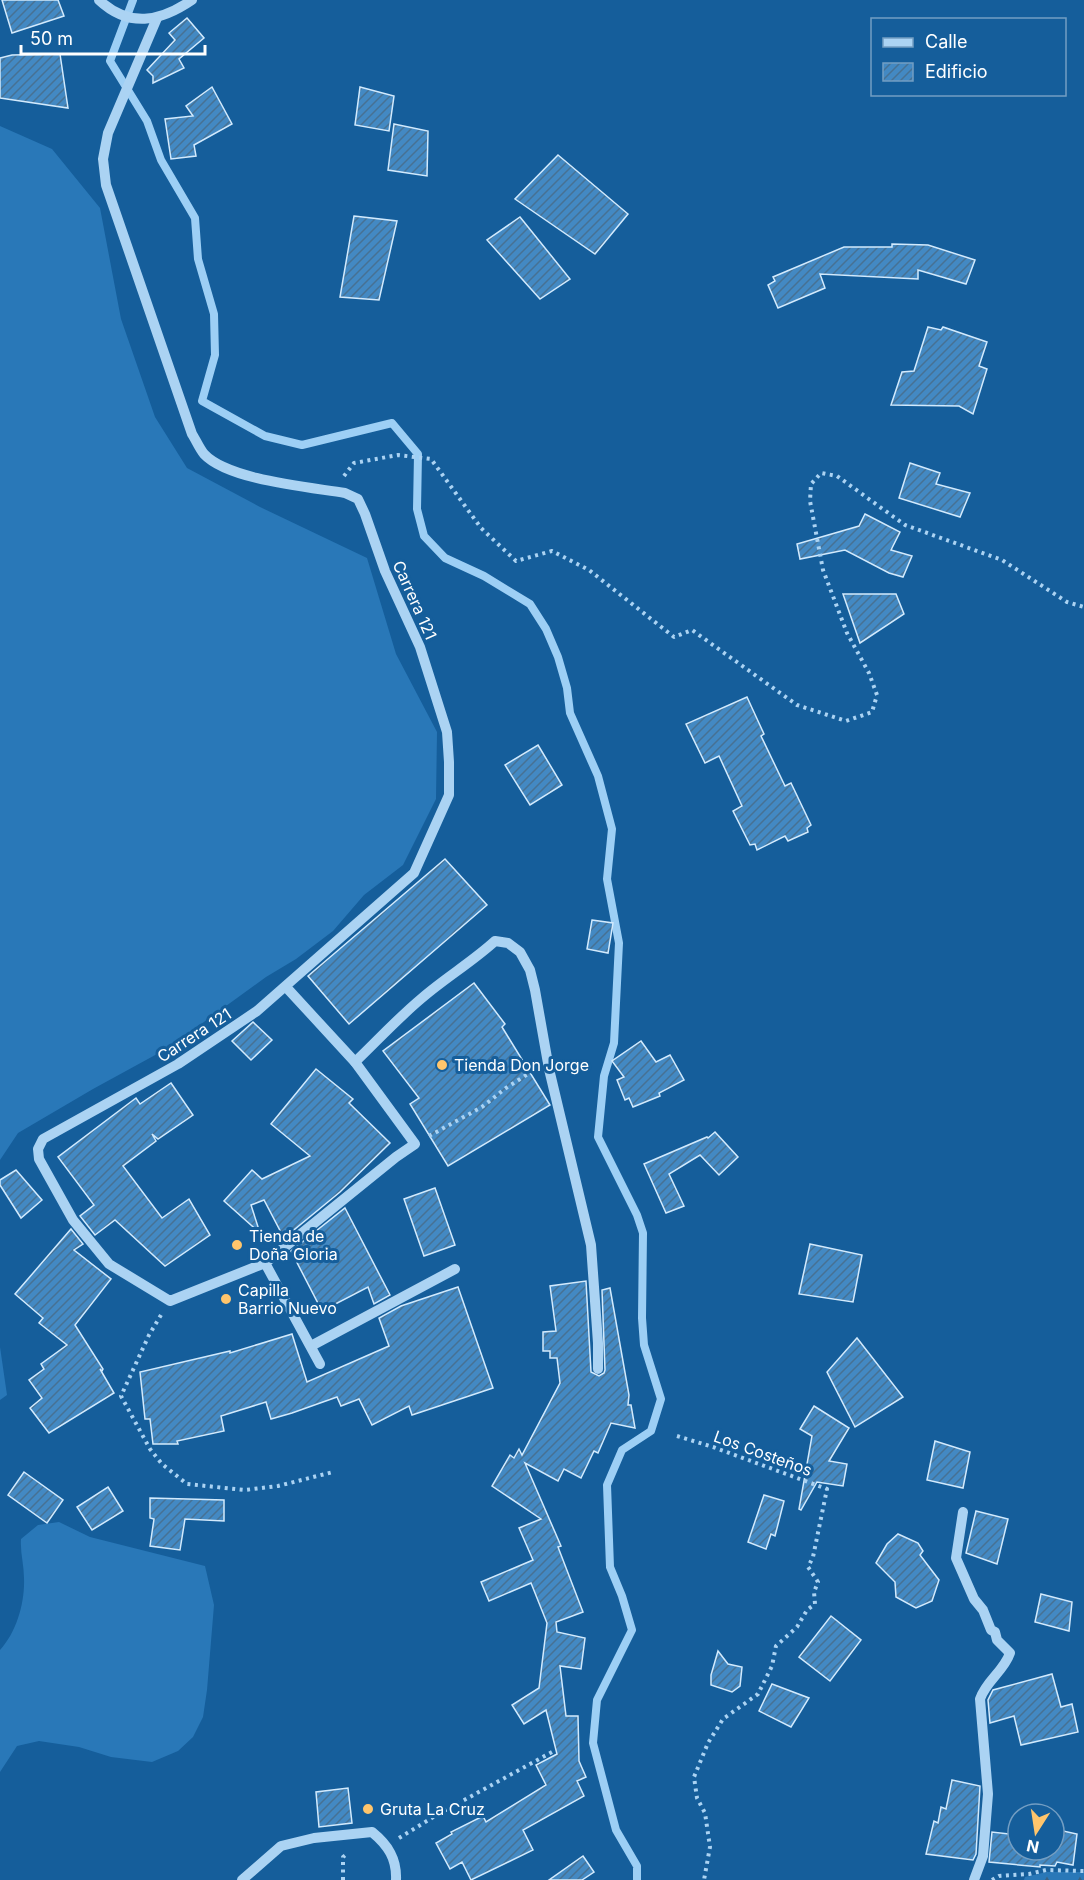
<svg xmlns="http://www.w3.org/2000/svg" width="1084" height="1880" font-family="Inter,sans-serif">
<style>
.grass{fill:#2978b8}
.forest{fill:url(#forest-firs)}
.lines{fill:none;stroke-linecap:round;stroke-linejoin:round}
.stream{stroke:#9dcff5;stroke-width:8}
.building{fill:url(#building-hatch);stroke:#d2eafd;stroke-width:1.5}
.path{stroke:#abd3f3;stroke-width:4;stroke-dasharray:3 4.5;stroke-linecap:butt}
.minor{stroke:#abd3f3;stroke-width:10}
.poi-dot{fill:#ffc56c;stroke:#155e9b;stroke-width:2}
.labels{text-anchor:middle;stroke-width:6;stroke-linejoin:round;paint-order:stroke}
.street-label{font-size:16px;fill:#fff;stroke:#155e9b}
.poi-label{font-size:16px;fill:#fff;stroke:#155e9b;text-anchor:start}
</style>
<defs>
<pattern id="forest-firs" width="22" height="20" patternUnits="userSpaceOnUse" patternTransform="scale(1.5)"><rect width="22" height="20" fill="#2978b8"/><path d="M5 1l3.5 6h-7zM16 11l3.5 6h-7z" fill="#3a6282"/></pattern>
<pattern id="building-hatch" width="6" height="6" patternUnits="userSpaceOnUse" patternTransform="scale(1.5)"><rect width="6" height="6" fill="#4389c3"/><path d="M-1 1l2-2M0 6l6-6M5 7l2-2" fill="none" stroke="#477193"/></pattern>
</defs>
<rect width="100%" height="100%" fill="#155e9b"/>
<g class="grass">
<polygon points="0,126 52,149 100,208 121,319 155,417 187,468 260,507 367,558 396,654 437,732 436,799 403,865 364,895 333,931 296,959 266,977 168,1048 93,1089 18,1133 0,1160"/>
<polygon points="0,1347 7,1395 0,1400"/>
<path d="M59,1522l31,15 115,29 9,39 -7,85 -4,27 -10,20 -15,14 -26,11 -41,-5 -32,-10 -40,-6 -22,5 -17,26v-122c17,-18 25,-48 24,-72 0,-13 -4,-26 -3,-39l17,-14z"/>
</g>
<polygon class="forest" points="1047,1872 1084,1872 1084,1880 1024,1880 1025,1877"/>
<g class="lines">
<polyline class="stream" points="133,0 110,61 147,121 161,160 195,218 198,259 214,314 215,355 202,401 265,436 302,445 392,423 418,454 417,509 424,536 445,558 484,576 530,604 546,629 558,657 567,688 570,713 598,776 612,829 607,879 619,943 614,1043 604,1076 598,1137 637,1215 643,1233 642,1318 644,1345 661,1399 651,1431 622,1450 607,1485 610,1567 622,1596 632,1630 597,1700 593,1743 616,1830 637,1866 637,1880"/>
</g>
<g class="building">
<polygon points="2,0 58,0 64,16 12,33"/>
<polygon points="187,18 204,38 179,59 184,68 153,83 153,76 147,70 175,40 169,33"/>
<polygon points="60,54 68,108 0,98 0,58 12,55"/>
<polygon points="212,87 232,124 194,145 196,156 171,159 165,119 193,116 186,106"/>
<polygon points="360,87 394,96 389,131 355,125"/>
<polygon points="394,124 428,131 427,176 388,170"/>
<polygon points="558,155 628,214 595,254 515,199"/>
<polygon points="354,216 397,221 379,300 340,297"/>
<polygon points="520,217 570,279 540,299 487,240"/>
<polygon points="892,244 928,245 975,260 966,284 918,270 918,279 820,274 825,288 778,308 768,285 775,281 773,277 844,247 892,247"/>
<polygon points="928,327 941,330 943,327 987,342 979,366 987,369 973,414 959,406 891,405 902,372 914,371"/>
<polygon points="910,463 940,473 936,484 970,493 960,517 899,498"/>
<polygon points="865,514 900,532 891,550 912,556 903,577 889,573 845,550 800,559 797,544 859,526"/>
<polygon points="843,594 896,594 904,614 860,643"/>
<polygon points="747,697 764,734 761,736 785,786 791,783 811,825 807,828 808,832 788,841 785,836 757,850 755,844 750,845 733,811 742,806 719,756 705,763 686,724"/>
<polygon points="538,745 562,785 530,805 505,765"/>
<polygon points="445,859 487,905 349,1024 308,976"/>
<polygon points="592,920 613,923 608,953 587,949"/>
<polygon points="474,983 505,1024 502,1027 550,1105 448,1166 410,1104 419,1098 383,1051"/>
<polygon points="253,1022 272,1040 251,1060 232,1041"/>
<polygon points="641,1041 656,1062 670,1055 684,1080 659,1093 660,1096 633,1107 629,1098 625,1100 617,1080 624,1077 612,1061"/>
<polygon points="316,1069 353,1099 349,1103 390,1143 340,1192 284,1238 264,1200 251,1205 260,1233 224,1201 252,1170 262,1179 310,1156 271,1124"/>
<polygon points="171,1083 193,1115 158,1139 152,1134 156,1141 123,1166 162,1218 189,1199 210,1235 165,1266 115,1220 95,1235 80,1216 94,1205 58,1157 136,1098 140,1104"/>
<polygon points="715,1132 738,1157 719,1175 700,1155 669,1174 684,1206 666,1213 644,1164 707,1137 708,1138"/>
<polygon points="16,1170 42,1200 21,1218 0,1185 0,1180"/>
<polygon points="435,1188 455,1245 424,1256 404,1199"/>
<polygon points="345,1208 390,1295 374,1304 368,1287 322,1311 291,1251"/>
<polygon points="71,1229 83,1244 74,1250 111,1279 75,1325 103,1369 102,1371 100,1369 114,1393 49,1433 30,1408 42,1398 29,1380 44,1369 41,1364 67,1345 39,1323 43,1318 15,1294"/>
<polygon points="810,1244 862,1255 853,1302 799,1294"/>
<polygon points="586,1281 591,1372 599,1376 604,1373 605,1370 602,1290 610,1288 629,1395 628,1405 631,1405 635,1428 611,1423 598,1453 594,1451 581,1478 564,1469 558,1481 525,1463 561,1546 558,1547 583,1612 556,1622 557,1632 585,1638 581,1669 560,1666 566,1716 578,1716 579,1761 586,1777 577,1781 584,1796 523,1830 533,1850 471,1880 462,1862 450,1869 436,1843 452,1834 451,1832 483,1816 486,1822 546,1785 536,1765 557,1754 546,1710 524,1724 512,1705 539,1688 547,1623 531,1583 489,1601 481,1582 533,1560 519,1528 541,1519 492,1486 510,1455 514,1458 519,1449 522,1455 560,1383 557,1358 550,1358 550,1351 543,1351 543,1332 556,1331 550,1286"/>
<polygon points="458,1287 493,1388 412,1415 409,1406 372,1425 359,1399 341,1406 337,1397 292,1413 271,1419 266,1402 221,1416 224,1431 177,1441 178,1444 153,1444 150,1419 145,1419 140,1372 230,1351 230,1353 292,1334 307,1382 389,1346 379,1318 401,1306"/>
<polygon points="857,1338 903,1397 855,1427 827,1372"/>
<polygon points="814,1406 849,1428 829,1461 847,1464 843,1486 817,1482 801,1510 799,1509 812,1436 800,1429"/>
<polygon points="935,1441 970,1452 963,1488 927,1480"/>
<polygon points="24,1472 63,1500 47,1523 8,1495"/>
<polygon points="108,1487 123,1511 92,1530 77,1507"/>
<polygon points="764,1495 784,1501 775,1536 771,1534 766,1549 748,1542"/>
<polygon points="150,1498 224,1500 224,1521 185,1519 180,1550 150,1546 154,1519 150,1518"/>
<polygon points="976,1511 1008,1519 997,1564 966,1553"/>
<polygon points="898,1534 918,1543 923,1551 920,1555 939,1580 932,1601 916,1608 896,1597 895,1582 876,1563 887,1544"/>
<polygon points="1041,1594 1072,1602 1069,1631 1035,1622"/>
<polygon points="831,1616 861,1640 830,1681 799,1657"/>
<polygon points="718,1651 728,1664 742,1667 740,1686 732,1692 711,1685 711,1675"/>
<polygon points="1052,1674 1061,1707 1072,1704 1078,1732 1021,1745 1014,1716 990,1723 988,1700 993,1690"/>
<polygon points="772,1684 809,1698 791,1727 759,1711"/>
<polygon points="952,1780 980,1786 976,1854 973,1860 926,1854 934,1821 938,1823 941,1807 946,1809"/>
<polygon points="348,1788 352,1823 319,1827 316,1792"/>
<polygon points="1054,1829 1077,1834 1073,1865 1057,1862 1055,1866 1040,1865 1040,1867 989,1862 992,1832 1018,1835 1018,1850 1054,1850"/>
<polygon points="583,1856 594,1872 582,1880 549,1880"/>
</g>
<g class="lines">
<g class="path">
<polyline points="344,476 354,463 398,455 431,459 481,528 516,561 552,551 589,570 674,637 692,630 797,705 846,721 872,712 877,695 869,673 847,633 823,570 810,501 811,484 821,473 837,476 905,525 1002,560 1067,602 1084,607"/>
<polyline points="429,1136 482,1107 506,1088 531,1072"/>
<polyline points="161,1315 149,1335 121,1396 150,1449 162,1464 187,1484 245,1490 278,1486 333,1472"/>
<polyline points="677,1436 713,1447 827,1489 813,1557 808,1567 818,1582 814,1592 815,1604 807,1610 797,1627 776,1646 772,1666 758,1694 723,1719 708,1743 694,1777 697,1798 705,1813 710,1847 704,1880"/>
<polyline points="399,1838 435,1816 552,1752"/>
<polyline points="343,1880 343,1857 348,1853"/>
<polyline points="992,1880 999,1876 1029,1874 1046,1870 1084,1871"/>
</g>
<g class="minor">
<path d="M99,0c30,28 61,22 93,0"/>
<path d="M157,18l-49,115 -5,26 3,26 86,249c4,6 7,14 12,20 24,26 105,33 141,39l13,6 7,15 20,57 35,76 27,85 2,30v33l-35,78 -157,138 -79,53 -135,75 -5,10 1,10 34,61 36,44 61,37 95,-38 131,-106 19,-13 -60,-82 -69,-75"/>
<path d="M355,1062c22,-21 43,-44 67,-64 23,-20 50,-36 73,-57l13,2 12,9 10,18 5,20 14,79 42,176 7,98v26"/>
<polyline points="265,1263 320,1364"/>
<polyline points="311,1346 455,1269"/>
<path d="M963,1512l-7,46 18,41 9,11 8,20 4,2 2,8 13,13c-6,18 -24,28 -30,46l8,95 -5,62 -9,24"/>
<path d="M242,1880l39,-34 33,-8 58,-6c16,13 25,27 24,48"/>
</g>
</g>
<g class="poi-dot">
<circle cx="442" cy="1065" r="6"/>
<circle cx="237" cy="1245" r="6"/>
<circle cx="226" cy="1299" r="6"/>
<circle cx="368" cy="1809" r="6"/>
</g>
<g class="labels">
<g class="street-label">
<text transform="translate(415 600) rotate(66)" y="6">Carrera 121</text>
<text transform="translate(194 1035) rotate(-33)" y="6">Carrera 121</text>
<text transform="translate(763 1453) rotate(20)" y="6">Los Costeños</text>
</g>
<g class="poi-label">
<text x="454" y="1071">Tienda Don Jorge</text>
<text x="249" y="1242">Tienda de<tspan x="249" dy="18">Doña Gloria</tspan></text>
<text x="238" y="1296">Capilla<tspan x="238" dy="18">Barrio Nuevo</tspan></text>
<text x="380" y="1815">Gruta La Cruz</text>
</g>
</g>
<rect x="871" y="18" width="195" height="78" fill="#155e9b" stroke="#739ec3" stroke-width="1.5"/>
<rect x="883" y="38" width="30" height="9" fill="#abd3f3" stroke="#739ec3" stroke-width="1.5"/>
<text x="925" y="48" font-size="18" fill="#ffffff">Calle</text>
<rect x="883" y="63" width="30" height="18" fill="url(#building-hatch)" stroke="#739ec3" stroke-width="1.5"/>
<text x="925" y="78" font-size="18" fill="#ffffff">Edificio</text>
<g transform="translate(1036 1832) rotate(192)"><circle r="28" fill="#155e9b" stroke="#739ec3" stroke-width="1.5"/>
<path d="M0-4.5L10 22L0 15L-10 22Z" fill="#ffc56c"/>
<text y="-9" font-size="16" font-weight="bold" text-anchor="middle" fill="#ffffff">N</text>
</g>
<path d="M21 45v9h184v-9" fill="none" stroke="#ffffff" stroke-width="3"/>
<text x="30" y="45" font-size="18" fill="#ffffff" stroke="#155e9b" stroke-width="4.5" paint-order="stroke">50 m</text>
</svg>
